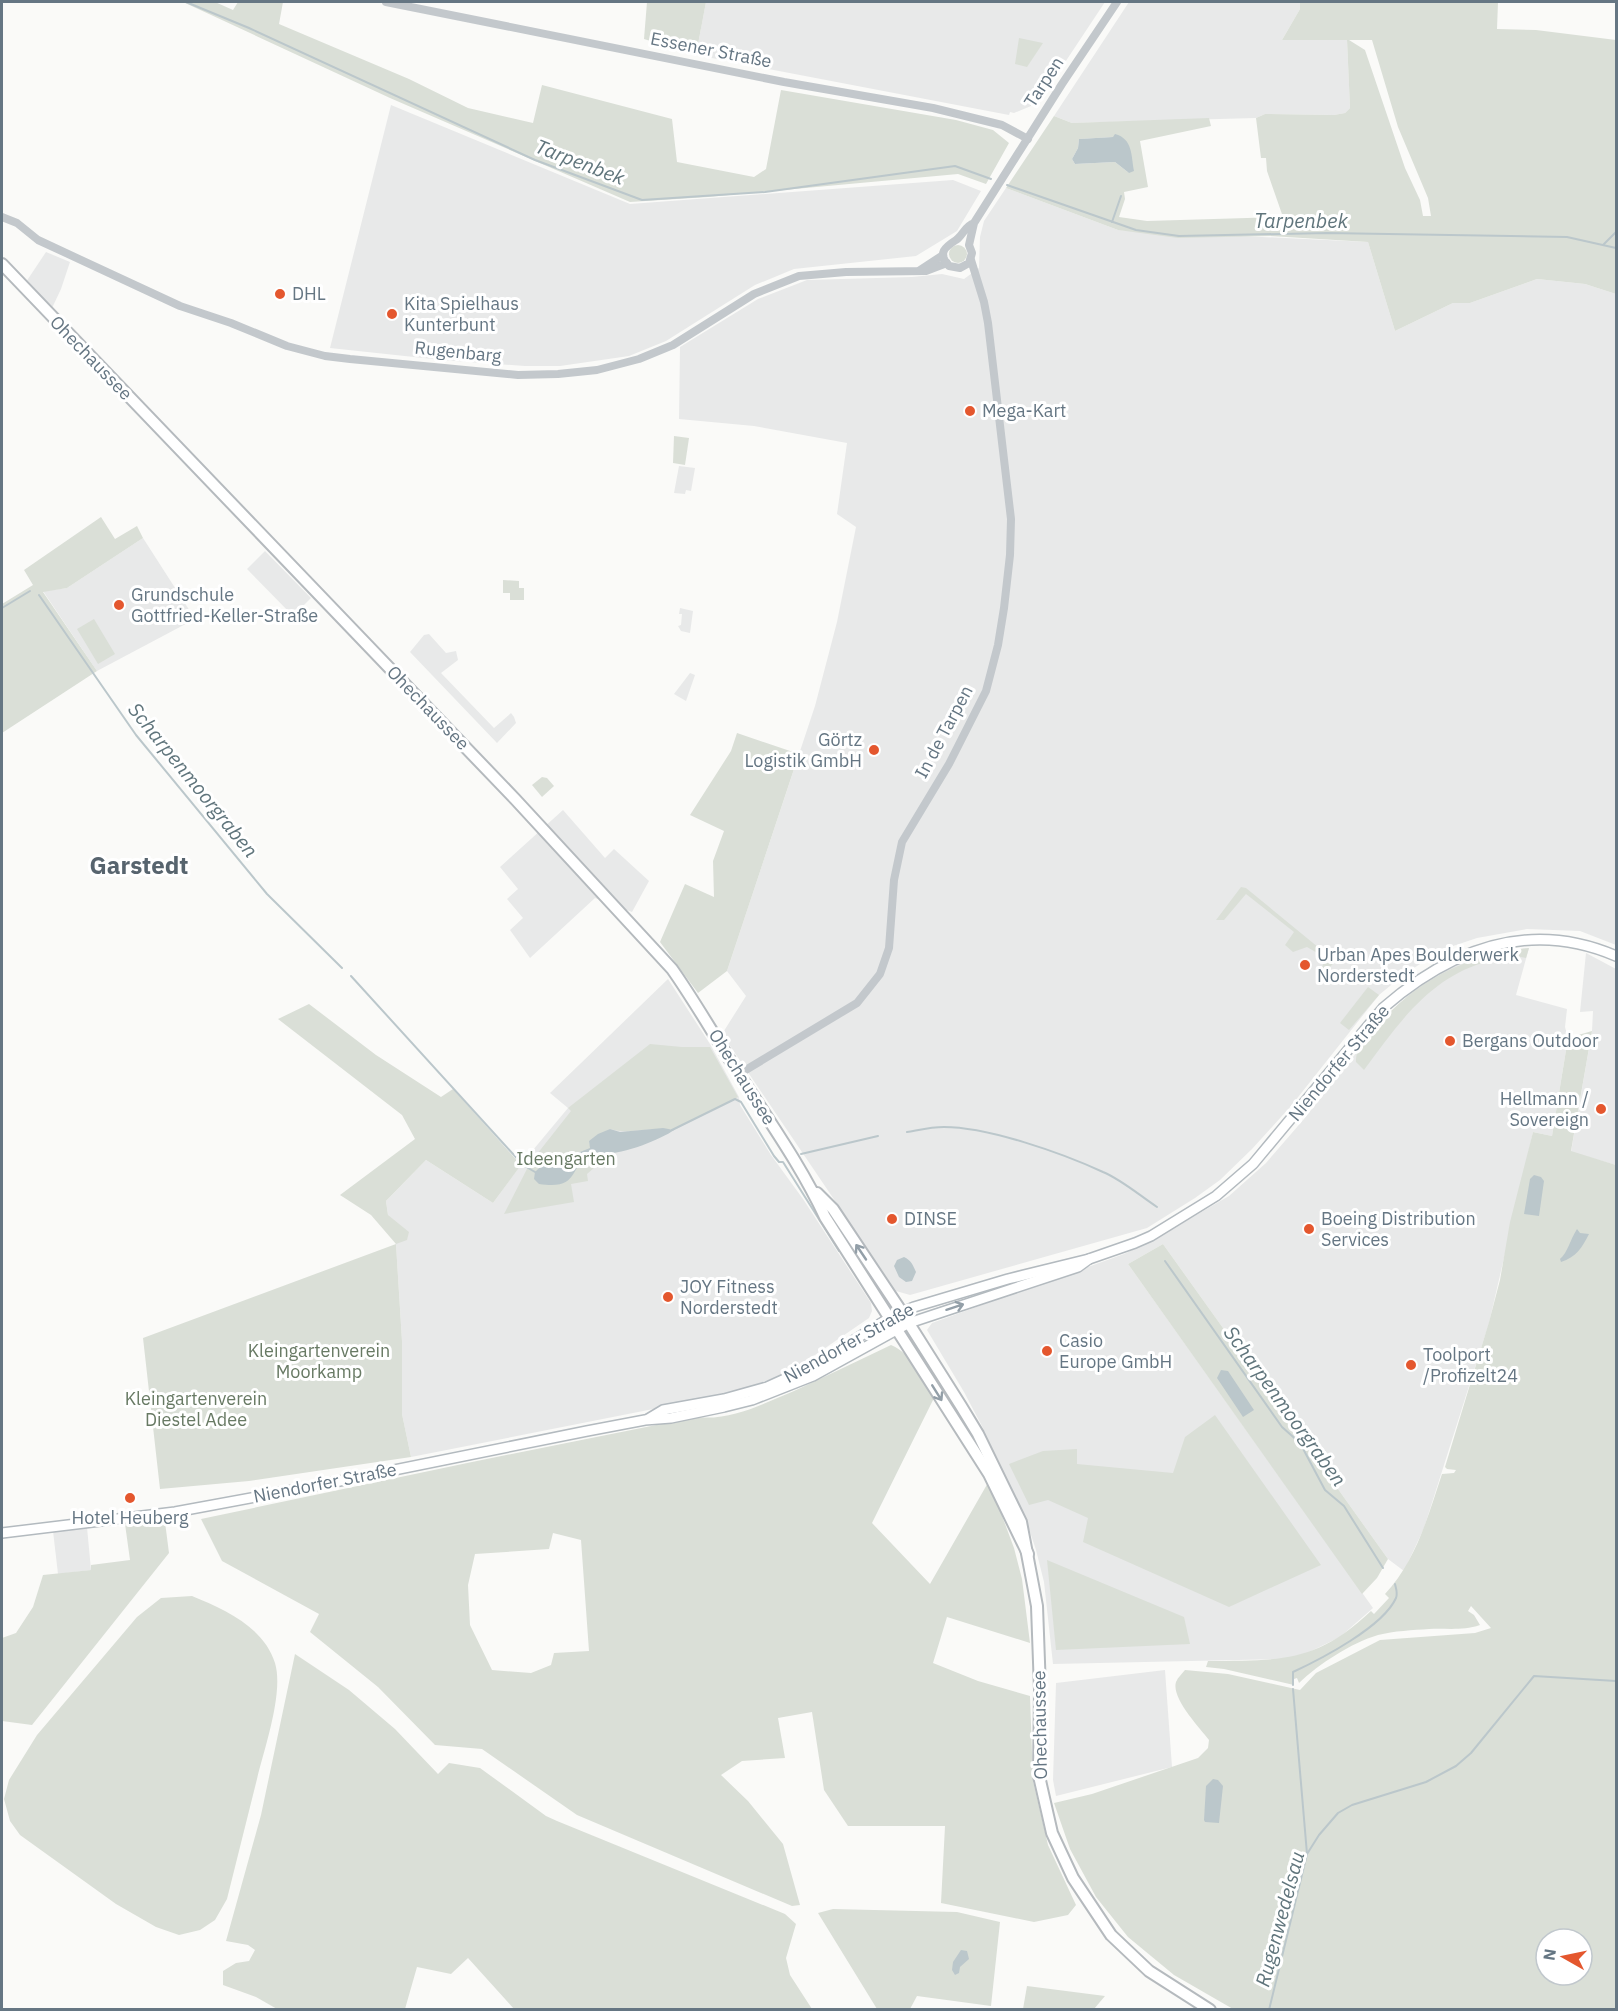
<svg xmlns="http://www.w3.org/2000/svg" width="1618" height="2011" font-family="'IBM Plex Sans',sans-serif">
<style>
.built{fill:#e8e9e9}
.green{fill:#dadfd7;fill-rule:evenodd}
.water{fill:#bbc7cb}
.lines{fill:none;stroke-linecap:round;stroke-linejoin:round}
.stream{stroke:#bbc7cb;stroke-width:2}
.secondary-casing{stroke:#b3babf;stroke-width:12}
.primary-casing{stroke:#b5babe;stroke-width:14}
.tertiary{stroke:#c3c8cc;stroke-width:8}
.secondary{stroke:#fff;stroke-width:9}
.primary{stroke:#fff;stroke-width:10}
.oneway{stroke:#939fa8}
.poi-dot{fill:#e4572e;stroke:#fff;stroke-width:2}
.labels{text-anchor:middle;stroke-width:6;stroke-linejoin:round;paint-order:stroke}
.street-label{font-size:18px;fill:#657683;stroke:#fff}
.poi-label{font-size:18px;fill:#657683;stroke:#fff;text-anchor:start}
.park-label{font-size:18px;fill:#687a64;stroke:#fff}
.water-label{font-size:20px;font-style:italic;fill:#60757c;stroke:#fff}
.district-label{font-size:24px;font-weight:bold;fill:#57646e;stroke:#fff}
</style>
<rect width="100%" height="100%" fill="#fafaf8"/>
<g class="built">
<polygon points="706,2 1105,2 1038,103 1032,102 1031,106 1014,113 1010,112 1009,115 696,55"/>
<polygon points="1129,2 1300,2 1300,9 1282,40 1347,40 1350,108 1345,113 1334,115 1265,114 1256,118 1072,123 1054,116"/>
<polygon points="391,105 630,204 953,180 981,191 957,231 916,256 794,269 755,285 666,341 629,356 560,366 525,366 442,360 330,348"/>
<polygon points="1006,188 1118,230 1368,242 1395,331 1453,303 1470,303 1537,279 1585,284 1616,294 1616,945 1580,931 1527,929 1477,938 1441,950 1402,976 1379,995 1291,1106 1252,1149 1220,1180 1195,1198 1147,1228 910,1295 896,1291 722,1034 746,996 727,971 815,706 837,622 856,527 837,514 847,443 754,426 679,419 680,347 758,299 807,280 912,277 942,274 964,279 979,268 980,237 984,221"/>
<polygon points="46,252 70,262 61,289 52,308 26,282"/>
<polygon points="679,466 695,468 691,491 686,490 685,494 674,493"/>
<polygon points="143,538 195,619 97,671 43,591 67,588"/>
<polygon points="265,551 311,598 293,616 247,569"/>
<polygon points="680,608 693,611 690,633 681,631 678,626 681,625 682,614 679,614"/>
<polygon points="429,634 446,653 456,651 458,660 441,673 494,728 511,713 514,717 516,723 497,743 410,652 424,635"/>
<polygon points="690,673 695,675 686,701 674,694"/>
<polygon points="563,810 605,858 614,849 649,881 632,912 595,898 530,958 510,930 523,918 507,899 518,889 500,867"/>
<polygon points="1529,948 1516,995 1567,1009 1565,1027 1568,1038 1552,1136 1533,1132 1489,1323 1424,1528 1404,1571 1388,1559 1163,1244 1128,1264 1373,1608 1340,1637 1303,1655 1287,1659 1053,1664 1044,1582 1036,1550 1027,1523 990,1451 983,1428 964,1392 927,1330 932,1323 1124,1254 1153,1240 1229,1196 1266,1163 1304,1119 1383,1019 1413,991 1440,973 1469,960 1508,950"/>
<polygon points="1586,953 1616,969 1616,1165 1571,1152 1592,1031 1593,1011 1580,1012"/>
<polygon points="668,979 710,1044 739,1097 740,1105 771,1155 803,1199 871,1303 872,1311 869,1318 815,1355 777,1377 724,1395 411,1457 402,1414 402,1341 396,1244 388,1215 386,1201 426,1160 493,1203 523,1162 568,1108 550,1093"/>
<polygon points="87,1527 91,1570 58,1574 53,1531"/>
<polygon points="1165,1670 1172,1767 1056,1796 1053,1780 1056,1683"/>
</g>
<g class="green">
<polygon points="183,2 215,2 233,10 238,2 283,2 279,24 409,79 468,108 533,123 542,85 672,119 677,162 754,177 766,169 781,90 956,120 993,130 1009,143 986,184 958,174 708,197 630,202 390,98"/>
<polygon points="647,2 706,2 696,55 644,39"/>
<path d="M1300,2h198l-1,27 39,1 80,10v254l-31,-10 -48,-5 -67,24h-17l-58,28 -27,-89 -98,-6 -92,2 -60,-8 -112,-42 48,-72 18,7 137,-5 2,8 -71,15 8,46 -24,5 1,7 -6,18 28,4 136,-4 -16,-46 -1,-13h-5l-5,-40 9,-4 69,1 11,-2 5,-5 -3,-68h-65l18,-31zM1349,40h23l26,87 30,71 3,18h-8l-3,-16 -15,-32 -40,-118zM1113,137l16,36 -14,-11 -40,2 -3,-5 6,-11 1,-9z"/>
<polygon points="1019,38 1043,43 1027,67 1015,64"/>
<circle cx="958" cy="254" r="9"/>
<polygon points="674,436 689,438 685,465 673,463"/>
<polygon points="101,517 115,539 137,526 143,538 67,588 43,592 97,671 2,733 2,604 33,585 24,570"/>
<polygon points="503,580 519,581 519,588 524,588 524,600 510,600 510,593 503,593"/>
<polygon points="94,619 115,654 98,664 77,629"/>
<polygon points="737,733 799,754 727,971 698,993 660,942 685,884 714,897 713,861 724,831 690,815 731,751"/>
<polygon points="542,777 547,778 554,786 542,797 532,785"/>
<polygon points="1241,887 1246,888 1335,961 1322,977 1320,976 1323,964 1319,954 1307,947 1293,952 1285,945 1294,932 1246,894 1224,920 1216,920"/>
<path d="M1529,948l-3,10c-11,-3 -25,0 -36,3 -59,14 -92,63 -126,109l-8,-8c-1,-13 10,-22 17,-31 41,-50 93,-76 156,-83z"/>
<polygon points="1368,987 1379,995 1349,1030 1340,1023"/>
<polygon points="309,1004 376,1055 441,1097 453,1089 521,1165 493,1203 426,1160 386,1201 388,1215 409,1232 407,1240 396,1244 402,1341 402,1414 411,1457 249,1481 160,1489 143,1338 396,1244 371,1215 340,1195 415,1139 402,1115 278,1019"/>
<path d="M1592,1031l-21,120 45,14v844h-383l-59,-34 -46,-38 -32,-40 -26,-48 -16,-46 38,-9 106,-36 10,-10 1,-8c-10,-13 -38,-42 -33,-58 2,-5 6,-8 9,-12l43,4 72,16 16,-17 64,-33 95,-7 16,-5 -20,-22 -3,5 6,4 6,10c-18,6 -33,3 -51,4 -16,1 -35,2 -51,6 -27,8 -59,29 -79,48l-2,-5 -3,1v6l-70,-16 -18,-2 2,-6c71,-1 107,3 163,-50l3,3 15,-16 -4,-4c31,-33 43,-78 57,-120l12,-1 2,-3 -9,-1 -2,-2 44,-145 11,-42 10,-58 23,-90 19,4 16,-98zM1546,1939h36v36h-36z"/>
<path d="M650,1044l32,3h28l28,50 -64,33c-22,-4 -43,5 -64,-1l-21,12 6,26 -8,7 1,7 -17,3 3,18 -70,12 26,-51 41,-52 -3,-3z"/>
<polygon points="1163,1244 1388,1559 1377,1578 1362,1594 1128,1264"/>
<path d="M891,1345c21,9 32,33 44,51l-63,127 58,61 59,-103 25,67 8,31 8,64 -83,-26 -14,46 45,18 52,15 3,85 15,64 28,60 -8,10 -34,7 -93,-19 4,-77h-97l-24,-36 -12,-78 -34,6 7,40 -43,3 -21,14 27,26 35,43 17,61 -8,1 -215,-91 -95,-66 -47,-4 -57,-58 -68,-55 9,-18 -97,-53 -21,-42 271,-57 224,-45c35,4 66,-13 98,-26 33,-15 65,-31 97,-46zM553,1533l28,7 8,111 -35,2 -3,12 -20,8 -39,-3 -22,-45 -2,-40 7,-31 74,-5z"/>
<polygon points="1215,1415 1321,1565 1229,1607 1083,1542 1088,1518 1048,1500 1029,1505 1009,1464 1043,1451 1077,1449 1077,1464 1173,1473 1185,1437"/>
<polygon points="165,1522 169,1553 32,1725 2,1721 2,1638 16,1633 33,1607 43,1575 91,1570 91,1565 130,1560 125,1524"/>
<polygon points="1047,1560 1184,1617 1190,1644 1056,1650"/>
<path d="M192,1596c32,13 72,31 83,67 9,30 -11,86 -18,116 -10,40 -20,80 -30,120l-12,21 -15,10 -21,5 -23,-8 -40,-23 -96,-69 -10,-14 -6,-22 5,-19 28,-45 100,-118 24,-19z"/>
<polygon points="295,1654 349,1690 395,1729 438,1774 449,1763 480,1768 546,1816 557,1821 785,1914 796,1924 786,1958 790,1975 812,2009 514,2009 468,1958 451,1974 417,1967 405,2009 277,2009 256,1997 223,1985 223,1971 236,1963 249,1961 255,1950 248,1945 226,1941 261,1815"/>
<polygon points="833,1909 957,1912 1000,1922 991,2006 917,1996 910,2009 877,2009 818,1913"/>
<polygon points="1027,1986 1105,1996 1094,2009 1023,2009"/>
</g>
<g class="water">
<path d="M1115,134c18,5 16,21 19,37l-5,2 -14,-11 -40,2 -3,-5 6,-11 1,-9 34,-2z"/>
<path d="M663,1128l11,2c-15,11 -65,30 -82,22 -25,17 -12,38 -53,32l-5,-5 1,-7 18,-17 22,-1 15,-6 -1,-7 9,-7 12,-5 10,3z"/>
<polygon points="1534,1175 1541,1177 1544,1181 1539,1216 1524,1214 1530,1179"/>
<path d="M1577,1229l3,4 9,1c-7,14 -13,23 -28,28l-1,-3c8,-7 10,-19 17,-30z"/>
<path d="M904,1257c7,3 9,8 12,15l-4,9 -6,1 -7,-5 -5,-11 3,-6z"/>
<polygon points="1221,1370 1228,1371 1254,1410 1243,1417 1217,1378"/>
<polygon points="1213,1779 1218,1780 1223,1786 1219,1823 1205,1822 1204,1820 1206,1786"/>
<polygon points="961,1950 967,1951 969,1959 960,1967 959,1973 955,1975 952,1970 953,1962"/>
</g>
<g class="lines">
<g class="stream">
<polyline points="186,2 249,28 535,160 642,200 765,192 955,166 991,179"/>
<polyline points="1007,185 1136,230 1179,236 1327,233 1567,237 1616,248"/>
<polyline points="1112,222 1121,196"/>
<polyline points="1603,245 1616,232"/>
<polyline points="39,595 136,735 267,894 342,968"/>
<polyline points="2,608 30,591"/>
<polyline points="351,976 523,1165 535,1172"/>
<polyline points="672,1130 735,1099 741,1102 774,1156 779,1162 783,1162 839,1251"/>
<path d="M907,1132c12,-2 24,-5 37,-5 44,0 118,26 159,45 19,8 36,23 54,35"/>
<polyline points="801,1154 878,1136"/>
<polyline points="1165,1261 1282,1427 1300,1443 1325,1490 1344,1506 1383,1568"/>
<path d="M1293,1685v-13c28,-13 90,-45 103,-74 2,-5 0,-9 -1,-14"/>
<polyline points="1293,1689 1307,1854"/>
<polyline points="1269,2010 1307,1854 1319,1835 1338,1813 1352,1805 1426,1782 1456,1766 1471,1753 1534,1676 1616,1681"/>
</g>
<g class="secondary-casing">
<g id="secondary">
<path d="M648,1419l15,-9 61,-11 43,-12 42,-19 82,-51 23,-10 94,-28 81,-20 46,-16 16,-7 65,-40 37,-32 130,-156c68,-59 147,-89 233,-52"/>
<polyline points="2,1533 175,1512 310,1487 587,1431 645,1420 671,1418 724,1407 752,1400 813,1376 909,1323 1078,1267 1089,1259"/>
</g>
</g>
<g class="primary-casing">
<g id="primary">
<path d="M2,264l513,535 157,170c24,34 44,70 67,105 30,47 63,93 86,143l164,257 39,80"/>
<polyline points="817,1193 833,1209 901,1311 961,1406 978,1434 1021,1522 1037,1606 1040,1690 1039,1776 1052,1833 1073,1878 1111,1935 1149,1971 1210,2010"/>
</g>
</g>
<g class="tertiary">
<polyline points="386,2 784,82 933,108 1002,125 1028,139"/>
<polyline points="2,217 17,223 38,240 180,306 231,323 287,346 325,356 350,359 518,375 558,374 597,370 639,359 673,345 754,294 799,276 846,272 926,271 947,263"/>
<path d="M974,223c-9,3 -11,12 -18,17 -11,7 -19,13 -7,26l11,2 9,-5 3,-10 -3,-8 5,-22 88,-139 55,-82"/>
<polyline points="920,270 943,255"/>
<polyline points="739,1074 857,1003 880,974 889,948 894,880 902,842 949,764 986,691 998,645 1004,608 1010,555 1011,519 988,323 984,302 971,260"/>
</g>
<use href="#secondary" class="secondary"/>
<use href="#primary" class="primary"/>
</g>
<defs><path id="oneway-shaft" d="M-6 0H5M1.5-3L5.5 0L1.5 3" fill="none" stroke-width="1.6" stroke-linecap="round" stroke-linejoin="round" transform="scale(1.5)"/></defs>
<g class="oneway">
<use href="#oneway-shaft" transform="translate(861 1252) rotate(-124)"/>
<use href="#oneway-shaft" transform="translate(955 1307) rotate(-18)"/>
<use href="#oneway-shaft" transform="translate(937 1393) rotate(58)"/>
</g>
<g class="poi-dot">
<circle cx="280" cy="294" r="6"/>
<circle cx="392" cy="314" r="6"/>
<circle cx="970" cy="411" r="6"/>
<circle cx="119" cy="605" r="6"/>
<circle cx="874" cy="750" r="6"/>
<circle cx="1305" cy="965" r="6"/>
<circle cx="1450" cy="1041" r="6"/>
<circle cx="1601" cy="1109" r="6"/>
<circle cx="892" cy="1219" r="6"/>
<circle cx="1309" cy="1229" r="6"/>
<circle cx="668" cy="1297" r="6"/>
<circle cx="1047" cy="1351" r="6"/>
<circle cx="1411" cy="1365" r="6"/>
<circle cx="130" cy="1498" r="6"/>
</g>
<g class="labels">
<g class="street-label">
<text transform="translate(711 50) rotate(11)" y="6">Essener Straße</text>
<text transform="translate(1044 82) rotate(-57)" y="6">Tarpen</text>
<text transform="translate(458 352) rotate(6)" y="6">Rugenbarg</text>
<text transform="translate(91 358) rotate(46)" y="6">Ohechaussee</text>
<text transform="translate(428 708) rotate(46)" y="6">Ohechaussee</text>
<text transform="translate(944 732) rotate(-62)" y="6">In de Tarpen</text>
<text transform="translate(1339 1063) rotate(-50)" y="6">Niendorfer Straße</text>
<text transform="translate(742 1077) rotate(58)" y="6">Ohechaussee</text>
<text transform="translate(849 1343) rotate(-29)" y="6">Niendorfer Straße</text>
<text transform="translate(325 1483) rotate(-11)" y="6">Niendorfer Straße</text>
<text transform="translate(1040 1725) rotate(-91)" y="6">Ohechaussee</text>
</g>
<g class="poi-label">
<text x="292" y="300">DHL</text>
<text x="404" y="310">Kita Spielhaus<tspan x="404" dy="21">Kunterbunt</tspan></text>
<text x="982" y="417">Mega-Kart</text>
<text x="131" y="601">Grundschule<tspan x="131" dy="21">Gottfried-Keller-Straße</tspan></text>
<text x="862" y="746" text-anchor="end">Görtz<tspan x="862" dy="21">Logistik GmbH</tspan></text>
<text x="1317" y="961">Urban Apes Boulderwerk<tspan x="1317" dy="21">Norderstedt</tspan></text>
<text x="1462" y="1047">Bergans Outdoor</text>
<text x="1589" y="1105" text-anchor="end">Hellmann /<tspan x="1589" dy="21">Sovereign</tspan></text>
<text x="904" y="1225">DINSE</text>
<text x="1321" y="1225">Boeing Distribution<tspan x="1321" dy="21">Services</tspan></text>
<text x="680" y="1293">JOY Fitness<tspan x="680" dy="21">Norderstedt</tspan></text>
<text x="1059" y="1347">Casio<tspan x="1059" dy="21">Europe GmbH</tspan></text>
<text x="1423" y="1361">Toolport<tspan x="1423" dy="21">/Profizelt24</tspan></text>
<text x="130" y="1524" text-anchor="middle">Hotel Heuberg</text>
</g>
<g class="park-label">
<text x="566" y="1165">Ideengarten</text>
<text x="319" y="1357">Kleingartenverein<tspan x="319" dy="21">Moorkamp</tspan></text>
<text x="196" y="1405">Kleingartenverein<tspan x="196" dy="21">Diestel Adee</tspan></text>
</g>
<g class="water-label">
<text transform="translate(580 162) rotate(21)" y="7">Tarpenbek</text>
<text x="1301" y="228">Tarpenbek</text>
<text transform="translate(193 780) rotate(51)" y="7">Scharpenmoorgraben</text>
<text transform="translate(1285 1406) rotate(54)" y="7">Scharpenmoorgraben</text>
<text transform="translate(1280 1919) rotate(-75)" y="7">Rugenwedelsau</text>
</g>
<g class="district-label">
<text x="139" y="874">Garstedt</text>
</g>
</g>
<rect width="1618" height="2011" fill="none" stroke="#657683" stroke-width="6"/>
<g transform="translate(1564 1957) rotate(279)"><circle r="28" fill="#ffffff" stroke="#c1c8cd" stroke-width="1.5"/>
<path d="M0-4.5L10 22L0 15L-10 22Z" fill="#e4572e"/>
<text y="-9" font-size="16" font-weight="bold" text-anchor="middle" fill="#657683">N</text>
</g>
</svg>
